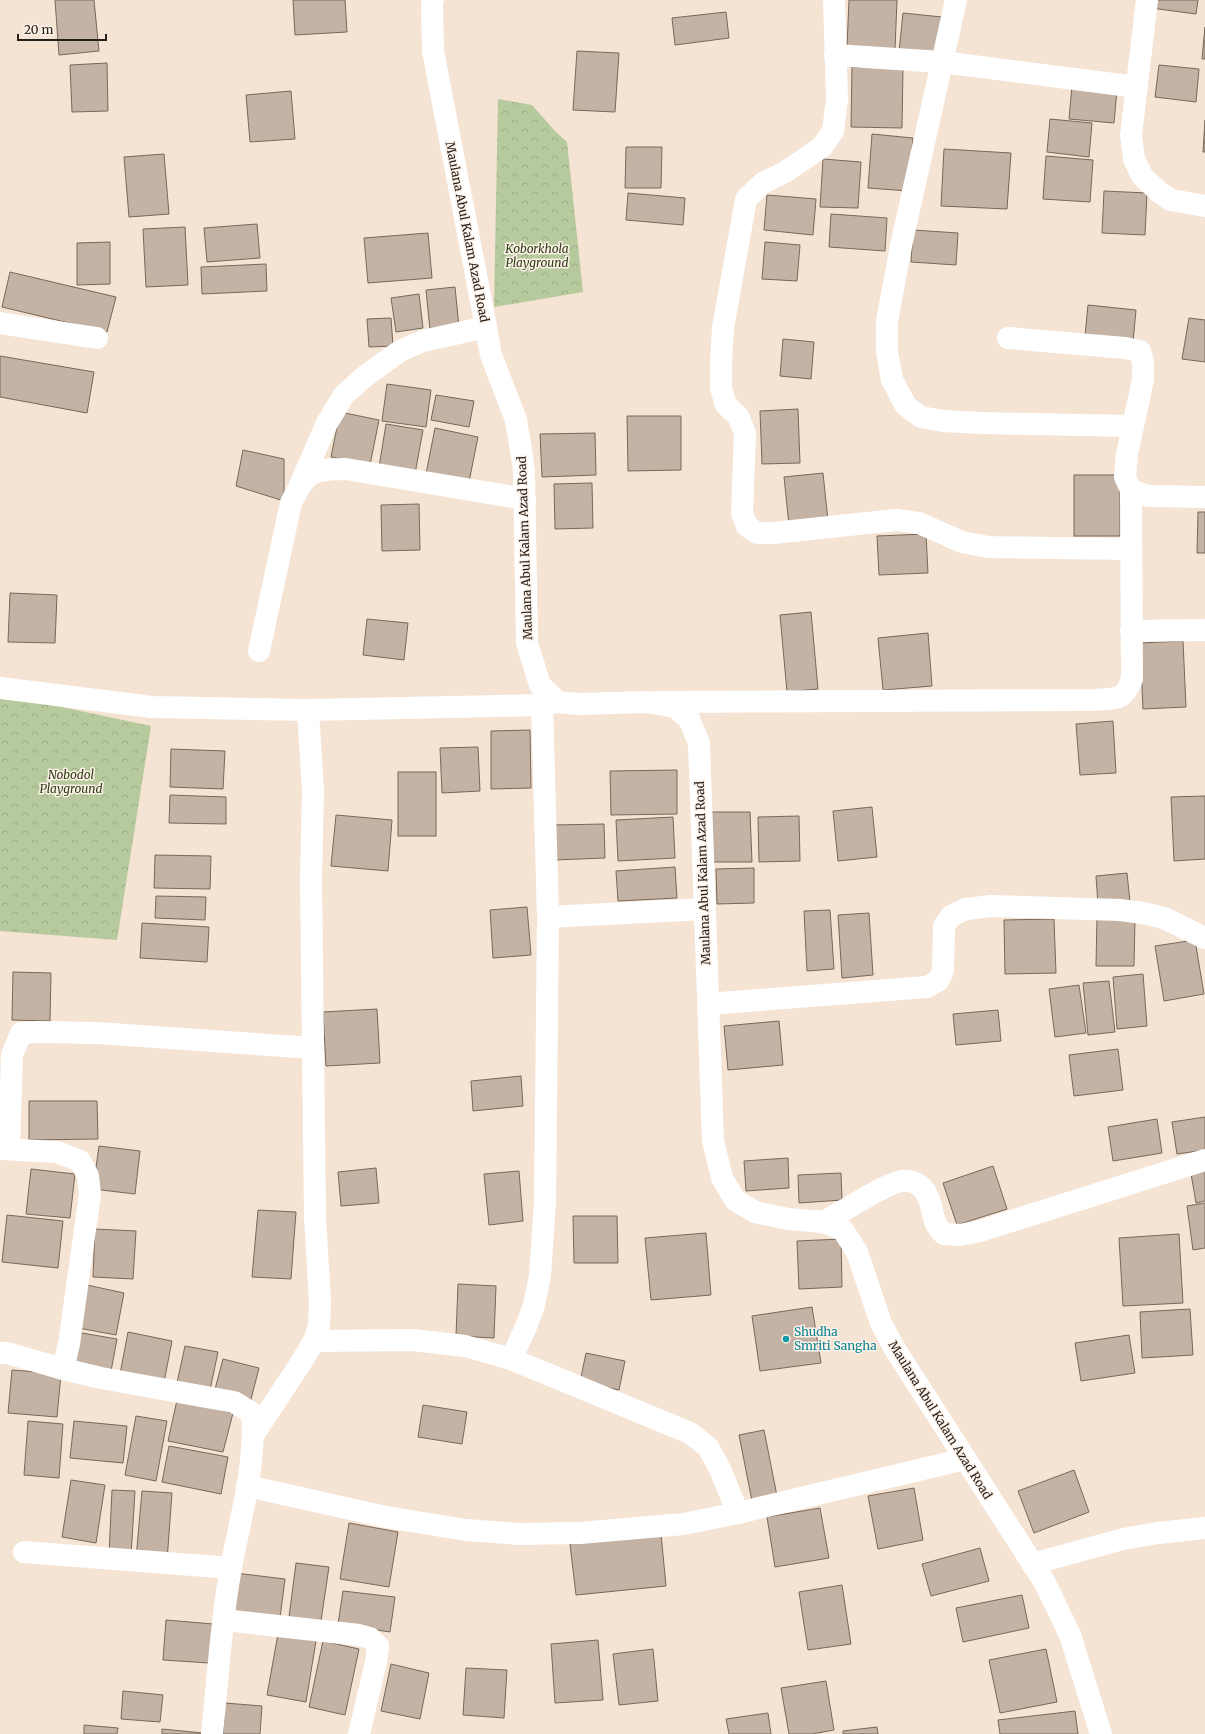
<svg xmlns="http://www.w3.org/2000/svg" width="1205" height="1734" font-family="Merriweather,serif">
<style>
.park{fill:url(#park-crowns)}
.building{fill:#c4b3a4;stroke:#78685a}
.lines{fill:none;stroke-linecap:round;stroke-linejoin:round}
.minor{stroke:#fff;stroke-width:22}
.tertiary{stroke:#fff;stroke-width:22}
.culture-dot{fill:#0f9aa8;stroke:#fdf2e9;stroke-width:1.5}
.labels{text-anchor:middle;stroke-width:3;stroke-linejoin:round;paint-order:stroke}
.street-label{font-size:12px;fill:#26201a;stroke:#fdf2e9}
.park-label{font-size:12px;font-style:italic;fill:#2d3c12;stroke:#fdf2e9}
.culture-label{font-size:12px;fill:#0d838f;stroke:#fdf2e9;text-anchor:start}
</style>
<defs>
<pattern id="park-crowns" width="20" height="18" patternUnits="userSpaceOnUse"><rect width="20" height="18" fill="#b7ca9d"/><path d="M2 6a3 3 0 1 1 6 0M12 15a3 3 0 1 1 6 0" fill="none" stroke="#9dad87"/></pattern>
</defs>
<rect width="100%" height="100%" fill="#f5e3d4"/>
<g class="park">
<polygon points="498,99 532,105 555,131 567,142 583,292 494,307"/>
<polygon points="0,694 151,726 117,940 0,931"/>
</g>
<g class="building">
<polygon points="55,0 94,0 99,51 59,55"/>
<polygon points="293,0 345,0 347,32 295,35"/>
<polygon points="849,0 897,0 895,49 847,47"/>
<polygon points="1152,0 1198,0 1196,14 1151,8"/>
<polygon points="726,12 729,38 675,45 672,18"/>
<polygon points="903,13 942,17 939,56 899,52"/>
<polygon points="1205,27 1205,59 1202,59"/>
<polygon points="577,51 619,53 615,112 573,110"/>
<polygon points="107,63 108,111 72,112 70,65"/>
<polygon points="1159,65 1199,69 1196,102 1155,97"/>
<polygon points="852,67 903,68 902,128 851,127"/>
<polygon points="1072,85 1117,90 1114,123 1069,119"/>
<polygon points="291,91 295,139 250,142 246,95"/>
<polygon points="1050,119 1092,123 1089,157 1047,152"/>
<polygon points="1205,120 1205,152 1203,152"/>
<polygon points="872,134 913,138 908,191 868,188"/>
<polygon points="626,147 662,147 661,188 625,188"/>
<polygon points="944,149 1011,153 1007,209 941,206"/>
<polygon points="164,154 169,214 129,217 124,157"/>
<polygon points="1046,156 1093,160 1090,202 1043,199"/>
<polygon points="823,159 861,162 858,208 820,207"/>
<polygon points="1104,191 1147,193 1145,235 1102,233"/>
<polygon points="628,193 685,198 683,225 626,220"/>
<polygon points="767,195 816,199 813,235 764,230"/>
<polygon points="831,214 887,218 885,251 829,247"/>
<polygon points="257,224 260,258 207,262 204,228"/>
<polygon points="185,227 188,285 146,287 143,229"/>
<polygon points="913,230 958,233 956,265 911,262"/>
<polygon points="428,233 432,278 368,283 364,238"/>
<polygon points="110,242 110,284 77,285 77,243"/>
<polygon points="765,242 800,245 797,281 762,279"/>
<polygon points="266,264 267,291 202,294 201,267"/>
<polygon points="10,272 116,297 107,332 2,307"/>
<polygon points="455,287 459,327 430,330 426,290"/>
<polygon points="419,294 423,328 396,332 391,298"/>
<polygon points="1088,305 1136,310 1133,342 1085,336"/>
<polygon points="391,318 393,346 369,347 367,319"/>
<polygon points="1189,318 1205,320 1205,362 1182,359"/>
<polygon points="783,339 814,342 811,379 780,376"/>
<polygon points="0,356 94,372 87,413 0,397"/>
<polygon points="387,384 431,390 426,427 382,421"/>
<polygon points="436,395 474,401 469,427 431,420"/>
<polygon points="798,409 800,463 762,464 760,411"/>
<polygon points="340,412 379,420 370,465 331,457"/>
<polygon points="627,416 681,416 681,470 628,471"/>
<polygon points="386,424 423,430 415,474 379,467"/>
<polygon points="435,428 478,437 469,482 426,474"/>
<polygon points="595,433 596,475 542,477 540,434"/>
<polygon points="243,450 284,459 284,501 236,486"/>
<polygon points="823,473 828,521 789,525 784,477"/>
<rect x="1074" y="475" width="46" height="61"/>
<polygon points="592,483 593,528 555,529 554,484"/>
<polygon points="419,504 420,550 382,551 381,505"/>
<polygon points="1198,512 1205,512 1205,553 1197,553"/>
<polygon points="926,534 928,573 879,575 877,536"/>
<polygon points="10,593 57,595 55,643 8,642"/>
<polygon points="811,612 818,689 787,692 780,615"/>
<polygon points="367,619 408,623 404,660 363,655"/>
<polygon points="928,633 932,686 883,690 878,638"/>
<polygon points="1183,641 1186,707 1143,709 1140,643"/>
<polygon points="1113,721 1116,773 1080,775 1076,724"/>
<polygon points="530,730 531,788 491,789 491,731"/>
<polygon points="478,747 480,791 442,793 440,748"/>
<polygon points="171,749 225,751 223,789 170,787"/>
<polygon points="677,770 677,814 611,815 610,771"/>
<rect x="398" y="772" width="38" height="64"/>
<polygon points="170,795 226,797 226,824 169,823"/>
<polygon points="1205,796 1205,859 1174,861 1171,797"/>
<polygon points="872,807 877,857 838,861 833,811"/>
<polygon points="711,812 750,812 752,862 712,862"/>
<polygon points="336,815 392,820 388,871 331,866"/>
<polygon points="799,816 800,861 759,862 758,817"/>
<polygon points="673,817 675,858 618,861 616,820"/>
<polygon points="604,824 605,858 555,860 554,825"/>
<polygon points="155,855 211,856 210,889 154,888"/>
<polygon points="675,867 677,898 618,901 616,871"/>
<polygon points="754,868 754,903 717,904 716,869"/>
<polygon points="1127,873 1130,902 1098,905 1096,876"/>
<polygon points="156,896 206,897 205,920 155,918"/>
<polygon points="527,907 531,955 493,958 490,910"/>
<polygon points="830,910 834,969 807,971 804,911"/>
<polygon points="869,913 873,975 842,978 838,915"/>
<polygon points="1097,917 1135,918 1134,966 1096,966"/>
<polygon points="1054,919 1056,973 1005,974 1004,920"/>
<polygon points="142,923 209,927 207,962 140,958"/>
<polygon points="1195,940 1204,994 1164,1001 1155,946"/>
<polygon points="13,972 51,973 50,1021 12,1020"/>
<polygon points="1143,974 1147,1026 1117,1029 1113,977"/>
<polygon points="1109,981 1115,1032 1088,1035 1083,983"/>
<polygon points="1079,985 1086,1033 1055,1037 1049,989"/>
<polygon points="377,1009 380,1063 326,1066 323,1012"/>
<polygon points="998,1010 1001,1041 956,1045 953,1014"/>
<polygon points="779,1021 783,1065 728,1070 724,1026"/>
<polygon points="1118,1049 1123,1090 1074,1096 1069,1055"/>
<polygon points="521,1076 523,1106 473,1111 471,1081"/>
<polygon points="29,1101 97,1101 98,1139 29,1140"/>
<polygon points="1205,1117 1205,1150 1177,1154 1172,1122"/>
<polygon points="1157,1119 1162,1153 1113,1161 1108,1127"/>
<polygon points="99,1146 140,1151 135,1194 93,1189"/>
<polygon points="788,1158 789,1188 746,1191 744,1161"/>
<polygon points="993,1166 1007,1209 957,1225 943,1183"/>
<polygon points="1205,1166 1205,1201 1196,1203 1190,1168"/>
<polygon points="376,1168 379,1203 341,1206 338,1172"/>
<polygon points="31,1169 75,1174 70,1218 26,1214"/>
<polygon points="519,1171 523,1221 489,1225 484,1174"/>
<polygon points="841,1173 842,1200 799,1203 798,1175"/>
<polygon points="1205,1203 1205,1248 1193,1250 1187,1206"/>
<polygon points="258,1210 296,1212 291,1279 252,1277"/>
<polygon points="7,1215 63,1221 58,1268 2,1262"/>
<polygon points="573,1216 617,1216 618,1263 574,1263"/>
<polygon points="95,1229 136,1231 133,1279 93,1277"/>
<polygon points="706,1233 711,1295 651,1300 645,1238"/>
<polygon points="1179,1234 1183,1303 1123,1306 1119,1238"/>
<polygon points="841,1239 842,1287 799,1289 797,1241"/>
<polygon points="458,1284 496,1286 494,1338 456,1336"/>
<polygon points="87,1285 124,1293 116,1335 78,1328"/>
<polygon points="812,1307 821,1363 760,1371 752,1316"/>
<polygon points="1190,1309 1193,1355 1142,1358 1140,1312"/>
<polygon points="76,1332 117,1339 111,1371 70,1363"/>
<polygon points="128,1332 172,1341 164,1382 120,1374"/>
<polygon points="1129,1335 1135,1373 1081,1381 1075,1343"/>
<polygon points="185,1346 218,1352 210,1390 177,1383"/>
<polygon points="586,1353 625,1361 619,1390 580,1382"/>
<polygon points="223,1359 259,1368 250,1403 214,1393"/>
<polygon points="12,1370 61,1374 57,1417 8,1413"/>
<polygon points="177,1400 233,1413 223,1452 168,1441"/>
<polygon points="423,1405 467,1412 462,1444 418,1437"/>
<polygon points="136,1416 167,1421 156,1481 125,1475"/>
<polygon points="28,1421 63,1424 59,1478 24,1475"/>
<polygon points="74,1421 127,1426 123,1463 70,1458"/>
<polygon points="764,1430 777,1496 752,1501 739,1435"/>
<polygon points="169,1446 228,1457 221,1494 162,1482"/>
<polygon points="1074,1470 1089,1512 1034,1533 1018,1491"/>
<polygon points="71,1480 105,1485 96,1543 62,1537"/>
<polygon points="914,1488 923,1540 878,1549 868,1496"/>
<polygon points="112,1490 135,1491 131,1556 109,1555"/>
<polygon points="142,1491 172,1493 167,1561 136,1559"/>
<polygon points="820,1508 829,1558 775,1567 767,1517"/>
<polygon points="349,1523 398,1532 389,1587 340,1579"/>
<polygon points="661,1534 666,1586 576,1595 570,1544"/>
<polygon points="980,1548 989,1581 931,1596 922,1564"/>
<polygon points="296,1563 329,1567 321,1621 289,1617"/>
<polygon points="235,1573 285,1579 280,1618 230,1612"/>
<polygon points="842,1585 851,1644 808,1650 799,1592"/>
<polygon points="343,1591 395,1597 390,1632 338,1624"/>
<polygon points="1022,1595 1029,1628 963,1642 956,1608"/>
<polygon points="166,1620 213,1624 209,1663 163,1660"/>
<polygon points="278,1634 316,1641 306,1702 267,1695"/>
<polygon points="598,1640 603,1700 555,1703 551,1644"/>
<polygon points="323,1641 359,1649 345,1715 309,1707"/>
<polygon points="653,1649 658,1701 619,1705 613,1654"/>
<polygon points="1046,1649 1057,1702 1000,1713 989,1660"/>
<polygon points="391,1664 429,1673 420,1719 381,1711"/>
<polygon points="466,1668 507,1670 504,1718 463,1715"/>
<polygon points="826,1681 834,1730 812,1734 789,1734 781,1688"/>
<polygon points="123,1691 163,1695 160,1722 121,1719"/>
<polygon points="225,1703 262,1706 260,1734 223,1734"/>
<polygon points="1075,1711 1078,1734 1000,1734 998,1720"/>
<polygon points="768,1713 771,1734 729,1734 726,1719"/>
<polygon points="84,1725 118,1728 117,1734 84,1734"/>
<polygon points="877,1727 878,1734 843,1734 843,1731"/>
<polygon points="162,1729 203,1733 203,1734 162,1734"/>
</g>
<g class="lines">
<g class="minor">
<polyline points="834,0 837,100 833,131 822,147 785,172 763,183 746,199 723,328 721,362 721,388 726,405 738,416 745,433 742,513 747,526 757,533 773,533 896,520 919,523 962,542 988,547 1131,549"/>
<polyline points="956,0 902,241 887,321 887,352 892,380 906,406 921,417 943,421 982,423 1133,426"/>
<polyline points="1147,0 1131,135 1134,159 1142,176 1159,192 1171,200 1205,206"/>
<polyline points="835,55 942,62 1137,87"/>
<polyline points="0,323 97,338"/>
<polyline points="1008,338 1125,348 1140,351 1143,362 1143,380 1127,454 1125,477 1131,490 1148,496 1205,497"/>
<polyline points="300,485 327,423 344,395 364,377 400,351 423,341 486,327"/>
<polyline points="1131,631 1205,630"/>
<path d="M259,651l32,-148c15,-31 21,-34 55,-34l179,30"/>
<polyline points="0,688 152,707 308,710"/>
<path d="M656,702l439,-2c21,-2 29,1 37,-21l-1,-189"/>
<polyline points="548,917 704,909"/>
<polyline points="708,1004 927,987 939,980 943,970 944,926 951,916 966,909 991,906 1120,910 1143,913 1164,918 1205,938"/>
<path d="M0,1149l57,3 23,9 8,15 2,18 -21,150 -6,25 38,9 133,24 18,11c5,60 -17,120 -25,179 -7,47 -10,95 -15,142"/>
<polyline points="9,1149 12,1055 21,1033 39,1032 97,1033 313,1048"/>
<path d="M824,1222c15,-8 65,-41 79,-41 9,-1 19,4 23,12 9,15 3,27 18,41l16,1 20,-4 225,-71"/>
<polyline points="314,1341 413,1340 465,1346 511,1359 690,1433 708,1447 720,1469 738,1513"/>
<polyline points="0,1353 7,1353 63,1369"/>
<polyline points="511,1359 526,1327 534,1305 540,1276 545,1202 548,917 542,705"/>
<polyline points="254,1434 302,1361 314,1341 319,1326 320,1302 315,1217 311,879 313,790 308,710 542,705 558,702"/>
<polyline points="247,1486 386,1517 466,1530 519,1534 580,1533 684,1524 738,1513 965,1459"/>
<polyline points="24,1552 231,1568"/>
<polyline points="1032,1564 1123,1539 1158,1533 1205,1528"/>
<polyline points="224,1620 359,1635 370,1638 378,1646 376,1662 359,1734"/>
</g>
<polyline class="tertiary" points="433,0 432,5 433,51 486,327 491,355 516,420 522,456 524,472 527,643 540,685 558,702 578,704 647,702 675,707 689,719 699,743 713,1141 722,1178 735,1200 755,1212 788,1219 824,1222 843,1230 857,1252 881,1323 893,1346 1045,1583 1070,1635 1101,1734"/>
</g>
<circle class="culture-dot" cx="786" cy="1339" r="4"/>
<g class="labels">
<g class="street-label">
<text transform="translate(467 232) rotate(79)" y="4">Maulana Abul Kalam Azad Road</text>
<text transform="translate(525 548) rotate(-92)" y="4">Maulana Abul Kalam Azad Road</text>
<text transform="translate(703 873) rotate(-92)" y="4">Maulana Abul Kalam Azad Road</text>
<text transform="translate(940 1420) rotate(58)" y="4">Maulana Abul Kalam Azad Road</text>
</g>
<g class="park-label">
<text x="537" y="253">Koborkhola<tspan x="537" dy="14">Playground</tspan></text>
<text x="71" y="779">Nobodol<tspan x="71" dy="14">Playground</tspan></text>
</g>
<g class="culture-label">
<text x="794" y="1336">Shudha<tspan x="794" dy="14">Smriti Sangha</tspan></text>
</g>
</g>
<path d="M18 34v6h88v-6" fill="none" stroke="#26201a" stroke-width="2"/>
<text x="24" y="34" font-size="12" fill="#26201a" stroke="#fdf2e9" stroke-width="3" paint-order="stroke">20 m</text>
</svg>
